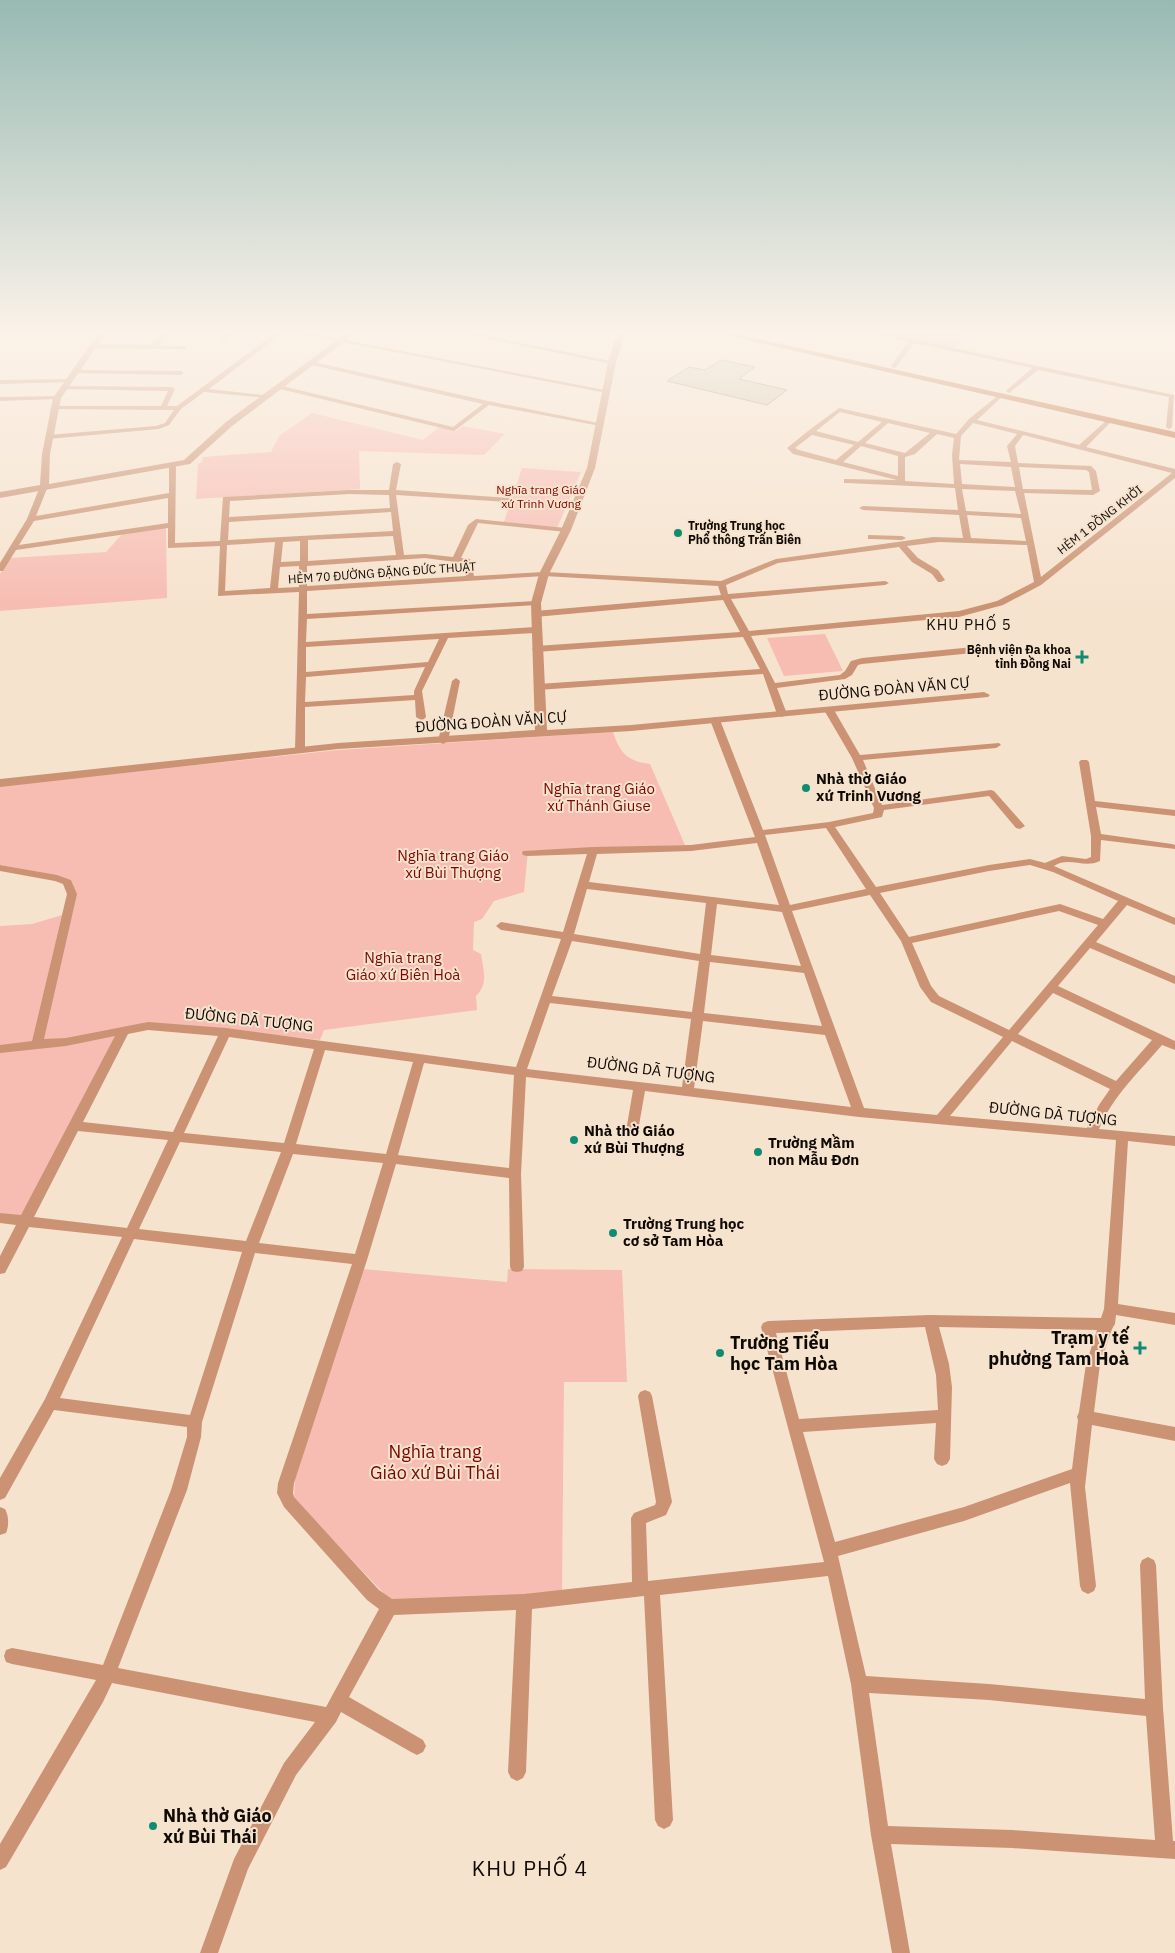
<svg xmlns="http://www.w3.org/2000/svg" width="1175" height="1953" font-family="'IBM Plex Sans',sans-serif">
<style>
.green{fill:#f7bdb3}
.building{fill:#d3cab1;stroke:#958d75}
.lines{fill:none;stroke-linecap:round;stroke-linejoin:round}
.minor{fill:#cb9373;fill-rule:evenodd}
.tertiary{fill:#cb9373;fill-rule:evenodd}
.secondary{fill:#ba6835;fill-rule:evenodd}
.poi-dot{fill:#108c71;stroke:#f6e3ce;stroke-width:2}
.labels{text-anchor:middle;stroke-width:4;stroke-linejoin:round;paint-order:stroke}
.far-park-label{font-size:12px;fill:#7e0600;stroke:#f6e3ce}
.far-street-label{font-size:12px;fill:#100a04;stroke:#f6e3ce}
.far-poi-label{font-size:12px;font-weight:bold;fill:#100a04;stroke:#f6e3ce;text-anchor:start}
.far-quarter-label{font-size:15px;letter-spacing:1px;fill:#100a04;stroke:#f6e3ce}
.street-label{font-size:15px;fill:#100a04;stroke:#f6e3ce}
.poi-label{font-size:15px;font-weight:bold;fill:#100a04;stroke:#f6e3ce;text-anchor:start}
.park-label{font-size:15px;fill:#7e0600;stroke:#f6e3ce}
.near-poi-label{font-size:18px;font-weight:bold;fill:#100a04;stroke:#f6e3ce;text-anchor:start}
.near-park-label{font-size:18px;fill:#7e0600;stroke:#f6e3ce}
.near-quarter-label{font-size:21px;letter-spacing:1px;fill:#100a04;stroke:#f6e3ce}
</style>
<rect width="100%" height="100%" fill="#f6e3ce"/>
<g class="green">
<polygon points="879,332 964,332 956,348"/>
<polygon points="312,413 423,440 439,427 456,431 463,426 505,434 484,455 359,451 360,489 196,499 198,464 202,462 203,457 271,452 279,436"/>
<polygon points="522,468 581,472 557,528 504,522"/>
<polygon points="166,527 167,598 0,611 0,574 10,558 106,552 123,533"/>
<polygon points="825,634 843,671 784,676 767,638"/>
<path d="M613,732c7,21 14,29 37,32l35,81 -157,6 -4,41 -30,9 -12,18 -8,3 -1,28 8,4c2,15 8,30 -5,42l1,14 -153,20 -4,10 -101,-12 -71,-5 -78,15 -27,2 33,-147 -5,-13 -12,-4 -59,-11v-79l338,-36z"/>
<polygon points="62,915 32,1041 0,1046 0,926 32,924"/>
<polygon points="118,1035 21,1216 0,1213 0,1052 68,1045"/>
<polygon points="363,1269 507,1282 508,1269 622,1270 627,1382 564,1382 562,1591 523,1595 390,1600 294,1499 295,1477"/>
</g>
<polygon class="building" points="721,360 755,367 739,379 787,390 767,405 667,381 689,367 705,370"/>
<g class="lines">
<g class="minor">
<polygon points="164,332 170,332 158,346 184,346 186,347 186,349 92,348 89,346 92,344 151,345"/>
<polygon points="230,332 237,332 224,340 220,340 220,338"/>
<polygon points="277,332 284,332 209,389 264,395 266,396 266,398 204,392 181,409 169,425 159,429 48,439 45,437 48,435 156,426 165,423 174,410 51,409 50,408 53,406 161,406 168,391 64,389 62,388 62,386 172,387 175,389 167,406 177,406"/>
<polygon points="290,332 303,332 610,391 607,393"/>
<polygon points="456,332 468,332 615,362 612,364"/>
<polygon points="744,332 750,332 745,336 742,334"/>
<polygon points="867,332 879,332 1174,395 1172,427 1169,429 1166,427 1169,397 1038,370 1009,393 1006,391 1007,390 1032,368 914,343 896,367 894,368 891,366 908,342"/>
<polygon points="309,361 488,401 603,424 600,426 489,405 454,431 276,388 276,386 278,385 453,427 483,404 307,364 307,362"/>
<polygon points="74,370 181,371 184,373 181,375 72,373 71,372"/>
<polygon points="68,379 71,381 70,382 0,384 0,380"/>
<path d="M1001,393l2,1v2l-26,24 102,25 29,-26h4v2l-26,26 89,22v9l-134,107 -38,20 -44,12 -208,19 24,47 65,-8 5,-4 6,-10 11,-3 111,-11 4,3 -4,3 -111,11 -4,1 -6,10 -7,4 -68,9 10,26 -5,3 -5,-3 -14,-40 -225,16 -4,-3 4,-3 222,-15 -17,-32 -207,15 -4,-3 4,-3 204,-14 -17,-32 -188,17 -4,-3 4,-3 186,-16 -3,-9 -174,-10 -237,15v23l229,-13 4,2 -4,2 -229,14 -1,23 229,-15 4,3 -4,3 -87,5 -26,53 4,26 -2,2 -3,1 -5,-3 -1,-17 -110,7v43l-5,3 -5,-3 4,-158 -81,4 2,-50 -52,2v-20l-152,22 -13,21h-3v-8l27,-44 14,-35 7,2 -12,30 133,-23v-28l7,-2 -1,80 45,-2 3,-44 126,-7h40l4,-26 4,-2 4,2 -5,26 113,8 4,2 -4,2 -113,-7 8,60 21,-1 28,3 15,-32 8,-6 90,9 4,2 -4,2 -88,-9 -17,35 9,1 4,17 70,-4 177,9 55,-22 157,-22 30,1 -4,-23 -96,-5 -4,-2 4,-2 95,4 -3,-22 -108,-5h-3v-4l53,1 -104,-26 -6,-6 21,-17 31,-23 117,26 13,-15zM840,412l42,10 -24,20 -42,-11zM888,423l42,10 -25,20 -40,-10zM973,423l44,11 -10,12 4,16 -52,-2 2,-24zM937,434l17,4 -2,17 2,29 -49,-3v-24l10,-3zM812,435l42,10 -18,15 -37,-10 -4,-2zM1023,435l149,38 -131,104 -17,-84 69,2 7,-4 -4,-20 -5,-5 -73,-3 -3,-17zM861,446l37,10v20l-55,-14zM960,464l51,3 4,20 -53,-3zM1019,467l67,3 3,2 3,18 -69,-1zM962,489l53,2 6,23 -55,-3zM349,494l40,1 1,13 -161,9 1,-16zM168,498v25l-149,22 15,-24zM391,512l2,19 -165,9 1,-18zM967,515l54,3 5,23 -55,-3zM393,536l3,19 -88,6v-21zM300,541v20l-19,1 2,-20zM275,542l-5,46 -45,3 2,-46zM939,542l88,3 7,37 -37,19 -38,10 -210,20 -18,-32 154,-14 4,-2 -4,-2 -157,13 -2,-9 52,-22 121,-16 13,15 20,12 6,8h3l4,-2 -7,-10 -20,-12 -11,-12zM425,558l38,5 3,13 -159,10v-20zM299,566v21l-21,1 2,-21zM439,639l-11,23 -122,10v-25zM425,667l-11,24v4l-109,7 1,-25z"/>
<polygon points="57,396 59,397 59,399 0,401 0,397"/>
<polygon points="868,535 902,536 906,538 902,540 871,539 868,539"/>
<polygon points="456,678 460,681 448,741 443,744 438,741 452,681"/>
<path d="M829,707l5,3 26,45 139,-12 2,2 -5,3 -133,12 19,45 109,-15 3,1 31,35 -5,3 -4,-1 -27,-32 -105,14 -2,7 -47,10 41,60 113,-22 41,-6 15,4 17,-7 24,3 5,-2v-21l-12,-74 2,-2h6l2,2 6,39 80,9v6l-79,-9 5,27 71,10 3,1v4l-74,-9 -1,21c-16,8 -31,-5 -46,5l121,52v7l-48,-20 -31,37 79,34v8l-85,-36 -32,38 117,55v9l-13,-5c-23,27 -49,51 -63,84l76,7v10l-47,-5 -10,163 57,9v12l-59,-10 -1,9 -3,5 -12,35 -6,48 81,15v14l-83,-16 -7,62 11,99 -2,5 -6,3 -6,-3 -2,-5 -10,-103 -106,38 -126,35 28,120 123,8 156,15 -5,-134 2,-5 6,-3 6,3 2,5 7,143 10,133h2v18l-163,-11 -121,-4 19,109h-18l-21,-118 -20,-151 -23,-108 -168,19 13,225 -3,6 -6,3 -6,-3 -3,-6 -11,-224 -112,13 -6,163 -3,6 -6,3 -6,-3 -3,-6 8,-162 -122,5 -45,82 74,43 3,6 -3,6 -6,3 -6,-3 -70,-40 -5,10 -40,53 -48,94 -30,84h-18l34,-94 50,-96 31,-41 -203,-39 -9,19 -97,165 -6,3v-26l96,-164 -84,-16 -6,-2 -2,-6 2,-6 6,-2 91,17 68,-175 16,-53v-10l-133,-17 -49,88 -5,2v-22l45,-79 77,-162 -93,-10 -24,46 -5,1v-18l16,-31 -16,-2v-10l21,2 94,-179 -49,10 -66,7v-8l32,-4 35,-147 -4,-10 -8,-3 -55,-10v-6l57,10 14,5 6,14 -33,145 22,-1 82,-16 78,6 290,39 45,-128 -60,-9 -5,-4 5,-4 62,10 24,-78 -60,2 -4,-1 -1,-2 1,-2 70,-4 98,-2 64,-8 -45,-117 5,-3 5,3 43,110 66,-8 44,-9 1,-5 -22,-50 -28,-48zM826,828l40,61 -76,16 -25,-70zM757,843l22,62 -190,-23 8,-28 94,-3zM1030,865l23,7 65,29 -15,18 -43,-15 -151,33 -29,-44 109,-22zM587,889l119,14 -6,51 -126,-20zM870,895l31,46 19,46 11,15 72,35 -66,78 -73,-7 -72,-197zM717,904l65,8 19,54 -90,-11zM1059,911l39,14 -89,105 -70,-34 -8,-10 -19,-43zM572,941l127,20 -7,51 -140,-16zM710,962l94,11 18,53 -118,-13zM1053,993l99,47 -36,41 -98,-47zM550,1003l141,16 -9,68 -155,-18zM703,1021l122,14 26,72 -157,-19zM148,1030l70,6 -45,96 -90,-10 45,-88zM229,1037l85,12 -30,94 -100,-10zM1012,1041l98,48 -11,16 -12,23 -137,-12zM325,1050l88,12 -27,92 -90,-10zM424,1063l90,12 -5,93 -111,-13zM526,1077l107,13 -7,41 2,3h8l2,-3 7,-40 214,26 257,23 -12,169 -3,9 -171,-3 -162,6 -5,2 -2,4 63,235 -176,19 -2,-58 20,-8 6,-13 -20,-106 -2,-4 -5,-2 -5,2 -2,4 18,106 -1,3 -21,8 -3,5 1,64 -108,12 -132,5 -13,-9 -85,-93 -1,-4 1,-10 73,-223 29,-96 113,14 1,89 2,4 5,1 5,-1 2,-4 -3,-93zM78,1131l90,9 -41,88 -93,-11zM180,1142l101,10 -35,89 -107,-12zM293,1154l90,9 -28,91 -96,-11zM134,1239l108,13 -52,163 -130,-17zM255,1253l97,11 -74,219 -1,10 7,14 83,93 12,9 -53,98 -208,-39 69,-178 14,-53 1,-15zM925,1327l11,48 2,35 -139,9 -23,-86zM939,1327l158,3 -11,34 -7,48 -2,5 1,3 -6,49 -108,38 -129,35 -32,-110 133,-9 -2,36 3,5 5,2 5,-2 3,-5 2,-72 -3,-23zM869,1693l120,7 157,16 9,124 -143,-10 -124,-4z"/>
<path d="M0,1507l5,2c4,7 4,17 1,24l-6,2z"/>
</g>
<g class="tertiary">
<polygon points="99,332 107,332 61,398 50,454 49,484 184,460 226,422 348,332 357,332 232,426 190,464 0,498 0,492 40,485 42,454 53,398"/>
<polygon points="618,332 626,332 616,362 595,468 571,530 549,574 541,603 547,730 631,725 984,692 990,695 988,697 631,731 338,749 0,787 0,779 338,743 535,730 531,603 539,574 561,530 587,468 608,362"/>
</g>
<polygon class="secondary" points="712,332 727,332 1175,432 1175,438"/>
</g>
<linearGradient id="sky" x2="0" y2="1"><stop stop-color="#97bab3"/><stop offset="0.55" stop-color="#fbf2e9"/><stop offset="1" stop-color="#fbf2e9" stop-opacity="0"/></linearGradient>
<rect width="1175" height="605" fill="url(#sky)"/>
<g class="poi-dot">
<circle cx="678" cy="533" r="5"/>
<path d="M1079.5 649.5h5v5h5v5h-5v5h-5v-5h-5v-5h5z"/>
<circle cx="806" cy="788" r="5"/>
<circle cx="574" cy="1140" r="5"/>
<circle cx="758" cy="1152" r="5"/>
<circle cx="613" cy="1233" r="5"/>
<path d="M1137.5 1340.5h5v5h5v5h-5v5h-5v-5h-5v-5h5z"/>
<circle cx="720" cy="1353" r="5"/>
<circle cx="153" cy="1826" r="5"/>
</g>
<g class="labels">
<g class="far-park-label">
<text x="541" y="494">Nghĩa trang Giáo<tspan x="541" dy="14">xứ Trinh Vương</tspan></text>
</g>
<g class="far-street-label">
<text transform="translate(1100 520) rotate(-38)" y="4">HẺM 1 ĐỒNG KHỞI</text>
<text transform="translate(382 573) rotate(-4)" y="4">HẺM 70 ĐƯỜNG ĐẶNG ĐỨC THUẬT</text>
</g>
<g class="far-poi-label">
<text x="688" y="530">Trường Trung học<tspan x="688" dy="14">Phổ thông Trấn Biên</tspan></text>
<text x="1071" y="654" text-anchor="end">Bệnh viện Đa khoa<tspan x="1071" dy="14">tỉnh Đồng Nai</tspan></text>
</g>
<g class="far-quarter-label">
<text x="969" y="630">KHU PHỐ 5</text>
</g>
<g class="street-label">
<text transform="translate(894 689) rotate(-5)" y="5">ĐƯỜNG ĐOÀN VĂN CỰ</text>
<text transform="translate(491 722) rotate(-4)" y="5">ĐƯỜNG ĐOÀN VĂN CỰ</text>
<text transform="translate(249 1020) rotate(6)" y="5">ĐƯỜNG DÃ TƯỢNG</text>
<text transform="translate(651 1070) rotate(7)" y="5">ĐƯỜNG DÃ TƯỢNG</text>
<text transform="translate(1053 1114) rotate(6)" y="5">ĐƯỜNG DÃ TƯỢNG</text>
</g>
<g class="poi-label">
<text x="816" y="784">Nhà thờ Giáo<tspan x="816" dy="17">xứ Trinh Vương</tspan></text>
<text x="584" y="1136">Nhà thờ Giáo<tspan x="584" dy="17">xứ Bùi Thượng</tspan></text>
<text x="768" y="1148">Trường Mầm<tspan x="768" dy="17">non Mẫu Đơn</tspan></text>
<text x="623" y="1229">Trường Trung học<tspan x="623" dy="17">cơ sở Tam Hòa</tspan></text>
</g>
<g class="park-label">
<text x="599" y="794">Nghĩa trang Giáo<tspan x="599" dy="17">xứ Thánh Giuse</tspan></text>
<text x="453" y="861">Nghĩa trang Giáo<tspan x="453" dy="17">xứ Bùi Thượng</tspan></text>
<text x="403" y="963">Nghĩa trang<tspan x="403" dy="17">Giáo xứ Biên Hoà</tspan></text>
</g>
<g class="near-poi-label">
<text x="1129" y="1344" text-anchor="end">Trạm y tế<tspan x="1129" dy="21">phường Tam Hoà</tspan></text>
<text x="730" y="1349">Trường Tiểu<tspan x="730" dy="21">học Tam Hòa</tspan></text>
<text x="163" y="1822">Nhà thờ Giáo<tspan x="163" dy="21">xứ Bùi Thái</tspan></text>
</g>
<g class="near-park-label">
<text x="435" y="1458">Nghĩa trang<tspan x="435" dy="21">Giáo xứ Bùi Thái</tspan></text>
</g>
<g class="near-quarter-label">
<text x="530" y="1876">KHU PHỐ 4</text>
</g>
</g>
</svg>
